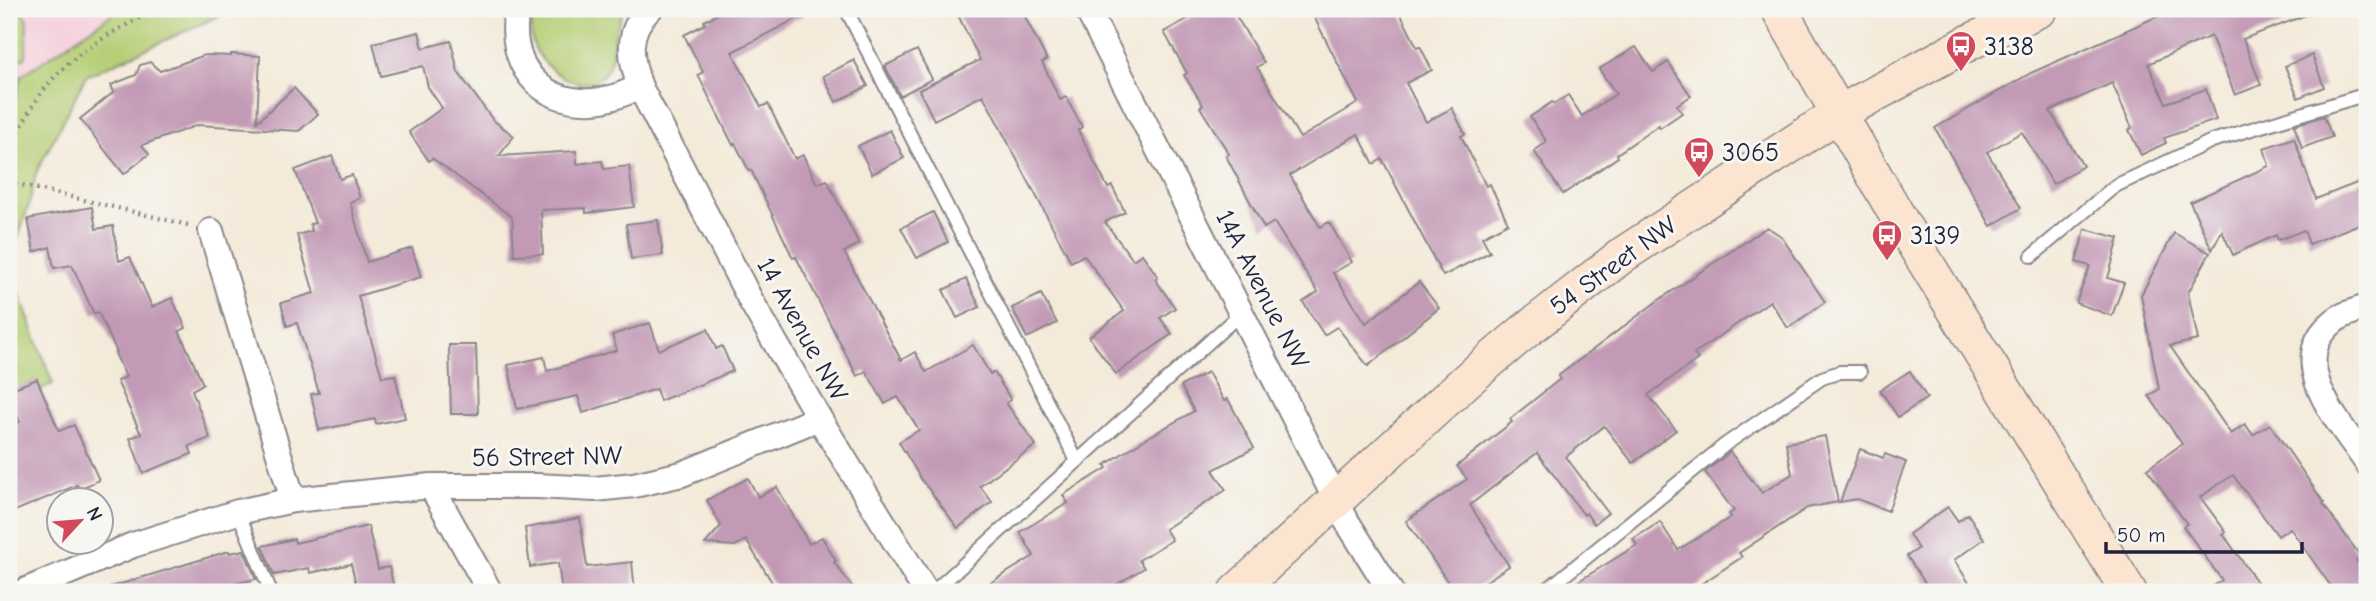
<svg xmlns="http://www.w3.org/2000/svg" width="2376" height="601" font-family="'Comic Neue',sans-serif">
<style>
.built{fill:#f5cfdc}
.green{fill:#b5ce74;stroke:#6c7858;stroke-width:2}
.building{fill:#c29ab5}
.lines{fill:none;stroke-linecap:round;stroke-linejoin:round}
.lane-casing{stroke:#8b868a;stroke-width:16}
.street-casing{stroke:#8b868a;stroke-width:28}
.secondary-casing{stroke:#8b868a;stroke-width:38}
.path{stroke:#8b868a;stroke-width:4.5;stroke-dasharray:2 5;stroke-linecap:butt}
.lane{stroke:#fff;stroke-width:12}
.street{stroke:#fff;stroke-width:24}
.secondary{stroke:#fce5d0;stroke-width:35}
.labels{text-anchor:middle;stroke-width:6;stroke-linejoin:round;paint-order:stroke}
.poi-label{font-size:26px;fill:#22223b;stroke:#f6f6f2;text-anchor:start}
.street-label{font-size:26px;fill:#22223b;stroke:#f6f6f2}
</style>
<rect width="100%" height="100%" fill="#f6f6f2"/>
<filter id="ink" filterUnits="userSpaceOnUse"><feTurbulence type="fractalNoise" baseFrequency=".0143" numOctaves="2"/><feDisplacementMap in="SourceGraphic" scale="14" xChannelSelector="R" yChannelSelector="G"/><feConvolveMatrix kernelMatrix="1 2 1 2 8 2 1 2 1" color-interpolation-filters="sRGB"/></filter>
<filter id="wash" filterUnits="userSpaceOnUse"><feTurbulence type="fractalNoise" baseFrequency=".00686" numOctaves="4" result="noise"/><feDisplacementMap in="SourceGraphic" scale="28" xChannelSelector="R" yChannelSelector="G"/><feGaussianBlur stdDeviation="1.57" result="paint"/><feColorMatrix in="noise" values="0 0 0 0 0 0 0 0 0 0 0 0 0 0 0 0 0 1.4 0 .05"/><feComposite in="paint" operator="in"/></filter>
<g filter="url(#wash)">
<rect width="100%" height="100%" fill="#f4ead9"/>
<polygon class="built" points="9,9 120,9 21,76 9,130"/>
<g class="green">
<polygon points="9,9 21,9 27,19 26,57 9,65"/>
<polygon points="120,9 234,9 86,76 36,173 29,205 9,264 9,130 21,76"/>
<path d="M534,9h90c-3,8 -7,16 -9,25 -3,14 -1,29 -12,41 -23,22 -60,-6 -69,-29 -5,-12 -3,-25 0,-37z"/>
<polygon points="9,266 53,384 9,402"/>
</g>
<g id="blocks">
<g class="building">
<polygon points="727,9 815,9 732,52 761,107 768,104 795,159 803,155 817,184 827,180 859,244 844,252 901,360 915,352 926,372 973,345 990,374 994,372 1011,400 1006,403 1036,445 980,486 992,502 958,528 921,479 899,442 919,430 898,397 885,404 866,371 857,376 796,257 793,258 751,170 749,171 735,143 733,145 698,75 703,72 684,35 705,24 704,21"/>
<polygon points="955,9 1021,9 1047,60 1042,62 1060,100 1066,97 1082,127 1078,130 1108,188 1112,186 1125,212 1105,222 1133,260 1142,254 1158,277 1155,279 1175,308 1160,318 1172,334 1116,374 1089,337 1124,311 1084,255 1071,262 983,95 934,120 919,90 980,60"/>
<polygon points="1186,9 1232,9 1264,63 1257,67 1300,138 1358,103 1310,9 1398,9 1417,47 1420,46 1432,70 1406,83 1426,122 1452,108 1465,134 1461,136 1486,186 1490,184 1508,223 1482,237 1490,252 1443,276 1382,159 1374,164 1358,134 1290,175 1320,227 1329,222 1352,262 1333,273 1366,323 1419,282 1439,308 1368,366 1337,327 1324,335 1303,302 1318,292 1274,222 1264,228 1226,156 1229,154 1200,107 1203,105 1184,75 1187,73 1164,32 1191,17"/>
<polygon points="2174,9 2316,9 2317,11 2243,39 2261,85 2235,95 2211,36 2148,64 2166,103 2206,89 2216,120 2164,138 2166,143 2141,155 2129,130 2132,128 2112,83 2050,111 2083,166 2053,184 2022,132 1987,152 2021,208 1991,226 1935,128 2031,73"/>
<polygon points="419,32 423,48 451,41 458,72 493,120 514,136 499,156 576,151 577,164 602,161 604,169 629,166 634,207 586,213 586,208 541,210 543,254 514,255 512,217 432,158 429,161 409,132 442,108 428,87 423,66 381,76 373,43"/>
<polygon points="1636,47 1653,72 1668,62 1691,96 1677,105 1682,113 1660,128 1659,125 1617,154 1618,157 1563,194 1534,151 1547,142 1530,117 1552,102 1554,104 1568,95 1582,116 1616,94 1599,69"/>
<polygon points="917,50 932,79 900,96 885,66"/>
<polygon points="231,54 260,56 257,122 294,88 318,114 299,131 198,125 142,145 149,154 124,174 80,119 114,92 111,85 136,75 140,65 150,62 160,71 205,55 231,56"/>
<polygon points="2312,55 2324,87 2298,98 2285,66"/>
<polygon points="854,60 868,86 836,102 823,76"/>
<polygon points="2324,116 2332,137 2302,148 2294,125"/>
<polygon points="890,130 904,158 872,174 858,146"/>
<polygon points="2294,138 2316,199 2367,179 2367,221 2309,244 2304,230 2278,240 2276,235 2233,255 2222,231 2212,250 2190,202 2269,166 2264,148"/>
<polygon points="332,156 340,179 352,175 360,198 350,202 367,262 412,248 421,277 358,296 382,377 395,375 405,418 376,424 375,419 319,430 311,394 319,393 297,323 287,326 281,303 314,293 297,235 312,231 310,224 315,223 295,170"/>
<polygon points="92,207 96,229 113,226 119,261 130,257 152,307 172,298 186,328 179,331 203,384 192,390 210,438 189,446 192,454 143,473 130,438 141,434 117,381 126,377 115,353 117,352 98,312 94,314 72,265 54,268 50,247 34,252 28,219"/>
<polygon points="933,212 948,242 917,258 901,228"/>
<polygon points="658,220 663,255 631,259 626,224"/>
<polygon points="1767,227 1781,236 1825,302 1788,328 1770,301 1694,354 1698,359 1648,395 1676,430 1633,463 1604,426 1566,457 1608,513 1594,524 1586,513 1584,515 1537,453 1470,505 1509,566 1470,592 1455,592 1406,521 1467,479 1457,466 1512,422 1510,419 1560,379 1558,376 1656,302"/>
<polygon points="2085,229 2119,238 2108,278 2124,283 2112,316 2076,303 2090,266 2076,262"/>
<polygon points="2174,233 2210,253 2188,293 2198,340 2170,346 2231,434 2245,424 2253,435 2270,424 2324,503 2323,504 2361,557 2356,560 2367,576 2367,592 2335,592 2290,528 2278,536 2233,475 2200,497 2226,532 2223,534 2264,592 2205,592 2222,580 2183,526 2187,524 2147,469 2182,444 2149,396 2159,389 2141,295"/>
<polygon points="966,279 980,307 957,318 943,290"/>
<polygon points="1041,294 1057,323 1027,338 1012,308"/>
<polygon points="650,323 659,350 708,329 716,349 722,346 733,371 660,401 656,389 583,413 578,396 517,409 508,365 544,357 547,371 617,350 612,335"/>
<polygon points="449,345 476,345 478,414 451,414"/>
<polygon points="1910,371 1927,398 1898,417 1880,390"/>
<polygon points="1208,372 1224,401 1228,399 1254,448 1213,470 1226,490 1165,529 1172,540 1139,560 1144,568 1104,592 975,592 1034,556 1020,532 1068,503 1063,495 1107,468 1105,465 1140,442 1194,411 1181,386"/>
<polygon points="37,379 59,431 74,425 99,480 79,489 77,485 15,511 9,496 9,427 20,422 9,396 9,390"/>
<polygon points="1825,436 1838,502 1807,508 1739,553 1742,557 1689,592 1561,592 1637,545 1633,539 1660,522 1678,550 1731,517 1729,514 1734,511 1705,472 1730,452 1762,493 1792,474 1786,443"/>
<polygon points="1860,449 1883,458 1885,454 1906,462 1888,511 1857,499 1840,502"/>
<polygon points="748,478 758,497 777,487 809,544 822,537 836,561 834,562 856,592 778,592 746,540 735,546 705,544 721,526 707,500"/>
<polygon points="1948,507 1958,521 1968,514 1984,539 1954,560 1975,592 1931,592 1907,556 1918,549 1909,534"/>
<polygon points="580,518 587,567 632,562 635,592 562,592 558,563 530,567 525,528"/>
<polygon points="368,526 378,569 389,567 395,592 358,592 351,564 310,573 309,568 274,575 262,546 294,539 295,543"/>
<polygon points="244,550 256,579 232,584 235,592 112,592 111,587 229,551 230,553"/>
</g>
</g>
</g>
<g filter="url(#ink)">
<use href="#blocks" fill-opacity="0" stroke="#8b868a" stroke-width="2"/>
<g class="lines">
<g class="lane-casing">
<g id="lane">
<polyline points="846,9 1077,461"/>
<polyline points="2032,256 2115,186 2212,141 2367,94"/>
<polyline points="238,512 271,592"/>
<polyline points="933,592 1242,312"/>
<polyline points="1544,592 1726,444 1822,378 1840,372 1860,372"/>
</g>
</g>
<g class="street-casing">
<g id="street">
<path d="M517,9c-10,53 20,95 76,92 17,-1 32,-8 47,-14"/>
<path d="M650,9c-25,22 -20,50 -10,78l111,214 68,117 107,174"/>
<polyline points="1087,9 1346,520 1391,592"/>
<polyline points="211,231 293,500"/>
<path d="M2367,307c-11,4 -25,7 -34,15 -50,41 9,103 34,141"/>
<polyline points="431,486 490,592"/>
<polyline points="22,592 133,545 238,512 293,500 431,486 537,486 595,489 634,485 682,474 819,418"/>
</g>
</g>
<g class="secondary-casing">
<g id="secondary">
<polyline points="1779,9 1902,224 2129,592"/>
<polyline points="1236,592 1467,380 1524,332 1624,254 1838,114 1970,42 2040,9"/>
</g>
</g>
<g class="path">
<path d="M9,158c28,-84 73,-111 148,-149"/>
<polyline points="9,182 188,225"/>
</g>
<use href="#lane" class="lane"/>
<use href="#street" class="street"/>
<use href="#secondary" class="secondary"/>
</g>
</g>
<defs>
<g id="bus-pin" transform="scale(1.575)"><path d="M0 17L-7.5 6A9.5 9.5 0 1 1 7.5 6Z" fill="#d1495b" stroke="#f6f6f2"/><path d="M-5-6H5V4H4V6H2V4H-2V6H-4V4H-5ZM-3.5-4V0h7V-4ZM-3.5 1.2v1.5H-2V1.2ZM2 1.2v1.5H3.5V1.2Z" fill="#fff"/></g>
</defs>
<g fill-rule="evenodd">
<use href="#bus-pin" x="1961" y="46"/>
<use href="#bus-pin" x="1699" y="152"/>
<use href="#bus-pin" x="1887" y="235"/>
</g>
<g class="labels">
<g class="poi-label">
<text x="1984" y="55">3138</text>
<text x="1722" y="161">3065</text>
<text x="1910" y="244">3139</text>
</g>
<g class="street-label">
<text transform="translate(1613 265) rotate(-36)" y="9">54 Street NW</text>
<text transform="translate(1263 289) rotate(63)" y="9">14A Avenue NW</text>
<text transform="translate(803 329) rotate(61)" y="9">14 Avenue NW</text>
<text transform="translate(547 456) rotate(-1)" y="9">56 Street NW</text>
</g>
</g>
<rect width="2376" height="601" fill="none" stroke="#f6f6f2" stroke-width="35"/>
<g transform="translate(80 521) rotate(64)"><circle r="33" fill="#f6f6f2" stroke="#a1a1a9" stroke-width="2"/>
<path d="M0-5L12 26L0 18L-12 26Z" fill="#d1495b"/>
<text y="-10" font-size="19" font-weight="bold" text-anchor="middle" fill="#22223b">N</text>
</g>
<path d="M2106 542v10h196v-10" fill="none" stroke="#22223b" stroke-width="3.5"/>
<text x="2117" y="542" font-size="21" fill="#22223b" stroke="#f6f6f2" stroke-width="5" paint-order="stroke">50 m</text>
</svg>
